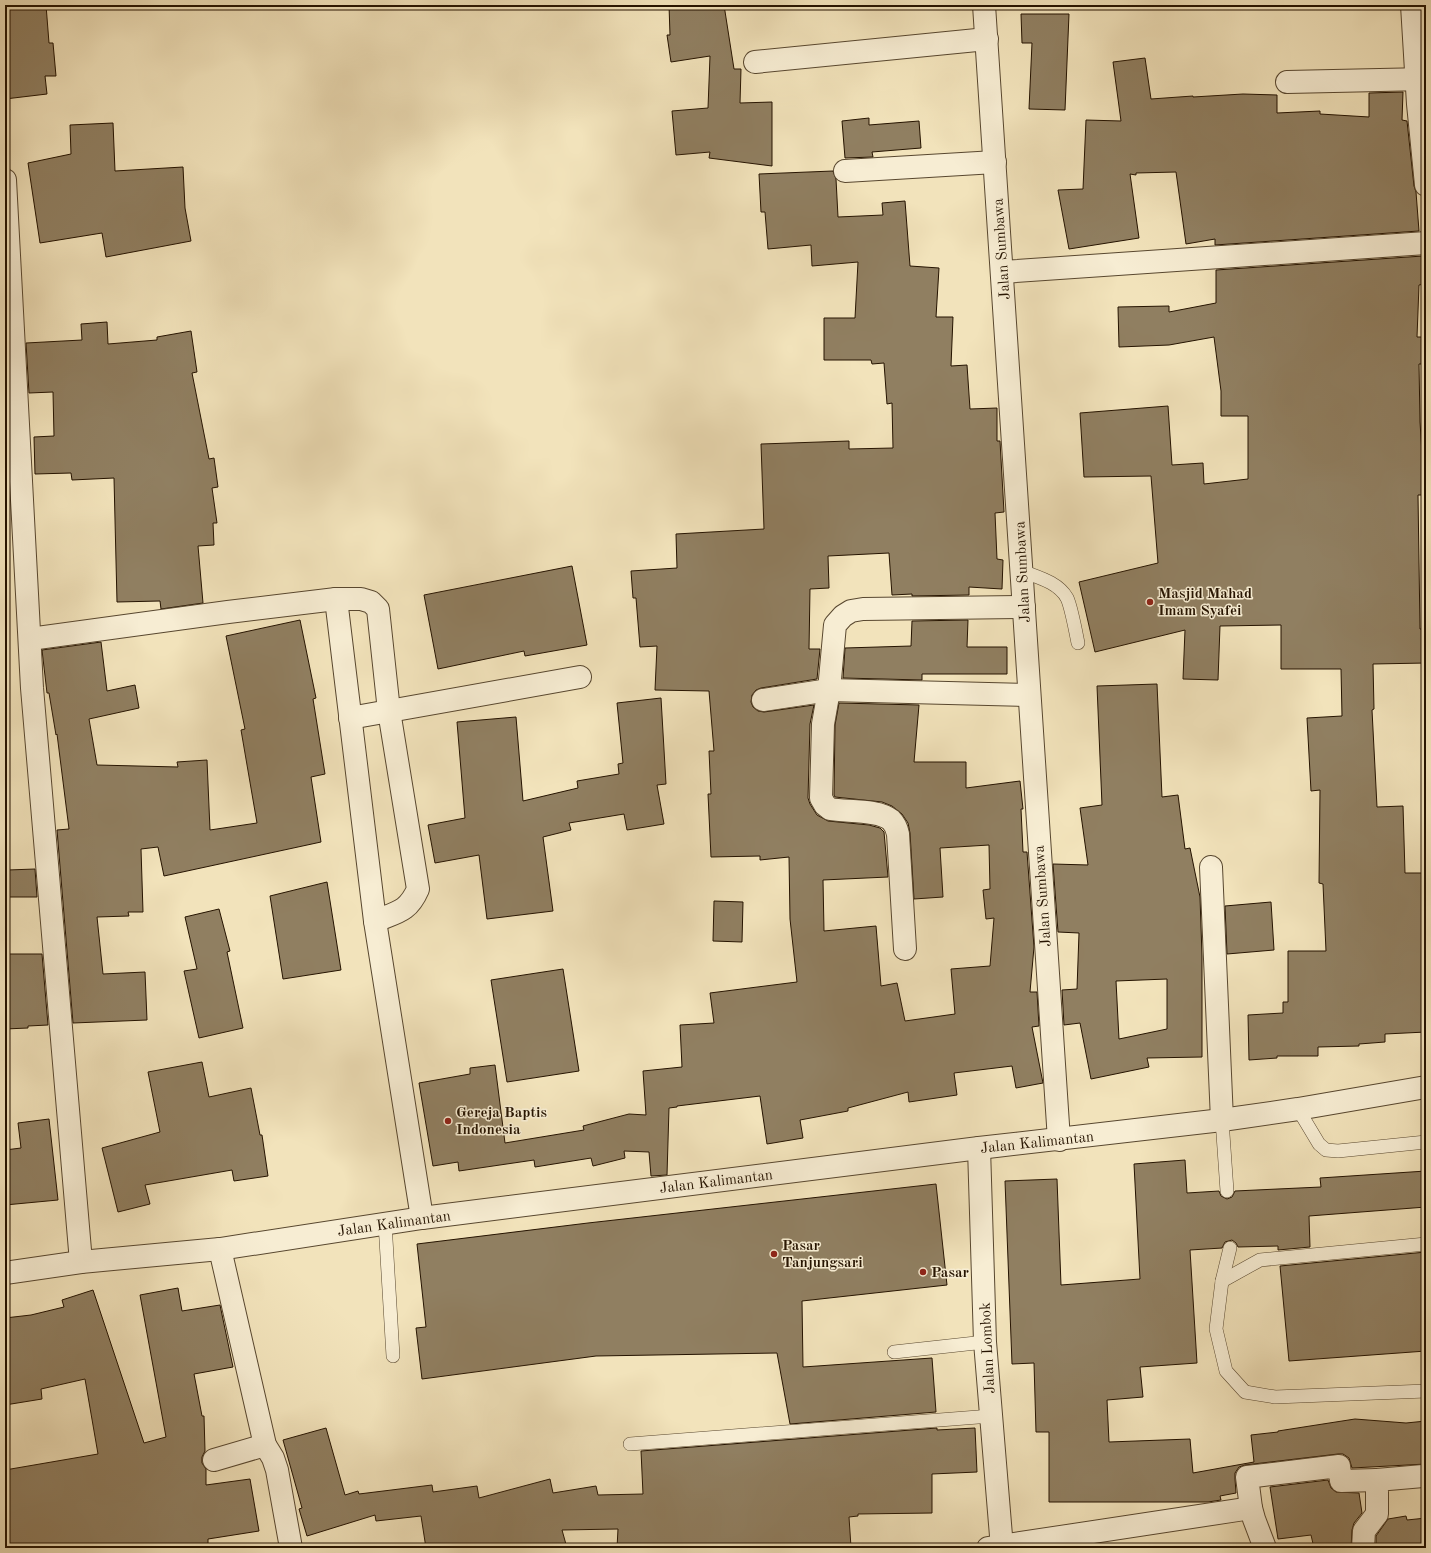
<svg xmlns="http://www.w3.org/2000/svg" width="1431" height="1553" font-family="'Old Standard TT',serif">
<style>
.building{fill:#907f61;stroke:#251300;fill-rule:evenodd}
.lines{fill:none;stroke-linecap:round;stroke-linejoin:round}
.service-casing{stroke:#58472f;stroke-width:14}
.minor-casing{stroke:#58472f;stroke-width:24}
.tertiary-casing{stroke:#58472f;stroke-width:24}
.service{stroke:#f7edd3;stroke-width:13}
.minor{stroke:#f7edd3;stroke-width:22}
.tertiary{stroke:#f7edd3;stroke-width:22}
.poi-dot{fill:#8f2418;stroke:#f7edd3;stroke-width:1.5}
.labels{text-anchor:middle;stroke-width:3;stroke-linejoin:round;paint-order:stroke}
.street-label{font-size:15px;fill:#251300;stroke:#f7edd3}
.poi-label{font-size:15px;font-weight:bold;fill:#251300;stroke:#f7edd3;text-anchor:start}
</style>
<rect width="100%" height="100%" fill="#f2e3bb"/>
<filter id="stains"><feTurbulence type="fractalNoise" baseFrequency=".005" numOctaves="4"/><feColorMatrix values="0 0 0 0 .2 0 0 0 0 .09 0 0 0 0 .02 0 0 0 .5 -.17"/></filter>
<radialGradient id="worn" r=".72"><stop offset=".6" stop-color="#630" stop-opacity="0"/><stop offset="1" stop-color="#630" stop-opacity=".3"/></radialGradient>
<g class="building">
<polygon points="5,5 46,5 49,43 53,43 56,76 45,76 47,94 5,99"/>
<polygon points="669,5 724,5 734,69 741,69 740,103 772,102 772,166 709,158 710,152 676,155 672,111 708,108 710,56 671,62 667,35 670,35"/>
<polygon points="1021,14 1069,14 1065,110 1029,109 1032,43 1022,43"/>
<polygon points="1145,58 1151,99 1193,96 1193,97 1243,94 1277,95 1277,113 1320,111 1320,114 1369,117 1369,93 1403,92 1402,120 1407,121 1414,186 1416,192 1419,231 1215,245 1215,239 1186,244 1176,172 1136,173 1136,175 1130,174 1139,238 1069,249 1058,190 1083,189 1086,120 1121,121 1113,62"/>
<polygon points="869,118 869,125 919,121 921,148 872,152 873,157 845,158 842,121"/>
<polygon points="113,123 115,171 183,167 185,208 191,241 106,257 102,233 40,243 28,163 71,154 70,125"/>
<polygon points="833,171 836,179 838,217 883,215 882,203 905,201 910,266 939,268 936,317 953,317 951,366 967,365 970,409 997,408 997,441 1000,441 1004,512 995,513 997,559 1003,560 1002,589 969,587 969,595 912,596 912,594 892,595 889,553 828,556 829,588 810,589 809,649 820,649 817,679 761,688 756,690 752,695 751,702 753,707 758,711 764,712 814,705 810,724 808,798 810,804 817,815 828,821 869,825 880,828 884,832 888,877 823,880 824,931 876,926 881,986 897,983 905,1021 955,1014 951,969 990,966 994,918 986,919 983,890 990,889 989,845 940,848 943,897 914,899 910,833 908,823 902,814 892,806 882,802 835,797 834,795 835,725 839,703 919,705 914,762 966,762 966,788 1020,781 1023,809 1021,809 1023,852 1027,852 1034,947 1030,992 1037,992 1039,1026 1032,1027 1043,1083 1016,1088 1012,1066 954,1073 957,1095 909,1102 908,1092 848,1108 848,1111 800,1120 803,1138 767,1144 760,1096 677,1106 677,1107 669,1108 667,1175 651,1176 649,1152 624,1151 625,1158 593,1166 591,1158 535,1167 534,1160 459,1171 458,1162 433,1166 419,1083 470,1074 470,1068 495,1065 505,1143 584,1130 583,1126 629,1114 646,1115 643,1071 682,1067 680,1025 714,1023 710,993 797,982 790,919 789,857 760,860 760,856 711,857 708,794 711,794 709,751 714,751 709,691 655,690 657,646 640,647 636,598 633,598 631,571 677,568 676,534 764,529 761,444 849,441 849,449 893,448 892,403 887,404 884,363 872,364 871,360 824,360 824,318 855,318 858,262 812,266 811,245 768,249 765,212 761,212 759,174"/>
<polygon points="1423,256 1424,284 1419,285 1417,337 1423,337 1424,364 1419,364 1420,422 1422,454 1426,454 1426,495 1418,495 1420,629 1426,629 1426,663 1373,664 1374,709 1372,710 1377,807 1403,806 1405,873 1426,873 1426,1032 1385,1034 1385,1042 1359,1044 1359,1046 1318,1047 1318,1056 1277,1056 1277,1058 1249,1060 1248,1015 1283,1013 1283,1002 1288,1002 1288,951 1326,951 1323,884 1319,883 1320,790 1311,791 1307,718 1342,716 1341,669 1281,669 1281,625 1220,626 1218,680 1183,679 1185,630 1095,652 1079,582 1158,563 1151,476 1084,477 1080,413 1168,406 1172,465 1203,463 1204,484 1248,479 1248,416 1221,416 1221,391 1214,337 1169,345 1119,347 1118,307 1169,306 1169,312 1216,303 1216,270"/>
<polygon points="107,322 108,344 157,340 157,337 191,331 197,372 192,373 209,459 214,458 218,487 212,488 217,523 213,523 214,545 198,546 203,603 161,609 160,601 117,602 114,478 72,480 71,473 35,474 34,437 54,436 53,392 29,393 26,343 82,340 81,324"/>
<polygon points="572,566 587,645 525,656 524,651 438,669 424,595"/>
<polygon points="300,620 316,698 313,699 325,774 311,777 321,842 164,876 158,847 141,849 143,912 128,912 129,916 97,917 103,974 145,972 147,1020 73,1023 57,830 69,829 57,734 56,735 49,693 47,693 42,650 101,642 107,691 135,685 139,708 89,719 97,765 178,767 177,762 207,760 210,830 257,823 241,730 245,729 226,636"/>
<polygon points="968,620 967,647 1007,647 1007,674 922,674 922,680 843,678 845,648 911,646 912,621"/>
<path d="M1157,684l5,113 16,-2 7,54 5,-1 10,49 2,59v101l-55,1 2,9 -58,12 -11,-56 -16,2 -2,-35 15,-1 2,-56 -21,-1 -5,-68 35,1 -8,-57 22,-3 -5,-119zM1167,979v50l-48,10 -3,-58z"/>
<polygon points="661,698 666,784 657,785 664,824 627,830 624,814 569,823 571,830 543,837 553,911 487,919 479,855 435,863 428,825 465,818 457,722 516,717 523,801 578,788 577,781 619,774 618,764 623,763 617,703"/>
<polygon points="35,869 37,897 8,897 8,870"/>
<polygon points="327,882 341,970 283,979 270,896"/>
<polygon points="714,901 743,902 742,942 713,941"/>
<polygon points="1271,902 1274,950 1227,954 1225,906"/>
<polygon points="219,909 230,951 227,952 243,1028 199,1038 184,971 197,969 185,917"/>
<polygon points="5,954 42,954 48,1025 28,1026 28,1028 5,1029"/>
<polygon points="563,969 579,1071 507,1082 491,980"/>
<polygon points="202,1062 209,1097 251,1088 260,1135 262,1135 268,1176 234,1181 232,1170 145,1185 150,1204 118,1212 102,1148 160,1132 148,1072"/>
<polygon points="49,1119 58,1200 5,1205 5,1150 21,1148 18,1123"/>
<polygon points="1185,1160 1187,1193 1219,1191 1221,1196 1227,1199 1232,1197 1235,1191 1321,1187 1320,1178 1426,1171 1426,1207 1309,1216 1310,1247 1278,1250 1278,1246 1238,1247 1236,1243 1232,1240 1225,1242 1222,1248 1190,1250 1197,1363 1140,1367 1143,1397 1107,1400 1109,1442 1190,1439 1193,1473 1254,1462 1251,1435 1278,1432 1278,1431 1355,1419 1406,1423 1426,1421 1426,1464 1352,1468 1349,1458 1343,1454 1338,1454 1245,1465 1239,1467 1235,1473 1235,1479 1236,1493 1220,1496 1221,1500 1208,1502 1049,1502 1049,1432 1036,1432 1034,1363 1012,1364 1005,1181 1057,1179 1061,1285 1140,1279 1134,1164"/>
<polygon points="936,1184 947,1285 802,1301 803,1367 932,1358 936,1412 790,1424 777,1353 596,1356 422,1379 416,1328 426,1327 417,1244 588,1223"/>
<polygon points="1426,1252 1426,1351 1289,1361 1280,1266"/>
<polygon points="178,1288 182,1311 220,1305 233,1367 194,1374 202,1416 204,1416 205,1451 202,1457 202,1463 206,1469 206,1485 250,1479 259,1531 208,1539 208,1548 5,1548 5,1470 98,1454 85,1379 41,1389 42,1399 5,1405 5,1318 31,1315 64,1307 62,1300 93,1290 144,1443 166,1437 140,1295"/>
<polygon points="326,1428 345,1495 358,1491 359,1494 432,1485 433,1492 477,1486 479,1498 550,1479 553,1493 596,1486 598,1495 643,1494 641,1451 937,1428 937,1430 975,1428 977,1472 932,1474 932,1513 858,1514 858,1516 849,1517 851,1547 797,1548 796,1545 738,1548 617,1548 618,1529 562,1530 567,1548 426,1548 421,1516 376,1521 375,1515 307,1536 299,1509 302,1508 283,1440"/>
<polygon points="1328,1480 1331,1488 1336,1492 1359,1493 1362,1513 1354,1523 1352,1530 1351,1548 1314,1548 1311,1535 1278,1539 1270,1487"/>
<polygon points="1406,1516 1407,1520 1426,1518 1426,1548 1376,1548 1376,1536 1388,1519"/>
</g>
<g class="lines">
<g class="service-casing">
<g id="service">
<path d="M1022,571c15,6 36,11 45,27 4,8 9,35 11,45"/>
<polyline points="1298,1109 1319,1144 1326,1150 1338,1151 1426,1142"/>
<polyline points="1222,1120 1227,1191"/>
<polyline points="385,1223 393,1356"/>
<polyline points="1426,1244 1260,1260 1222,1281 1216,1329 1226,1371 1245,1392 1275,1397 1426,1391"/>
<polyline points="1222,1281 1230,1248"/>
<polyline points="894,1352 985,1342"/>
<polyline points="630,1444 991,1416"/>
</g>
</g>
<g class="minor-casing">
<g id="minor">
<polyline points="984,5 1059,1140"/>
<polyline points="1412,5 1418,104 1426,185"/>
<polyline points="755,62 987,39"/>
<polyline points="1287,82 1426,79"/>
<polyline points="845,171 995,162"/>
<polyline points="5,180 32,688 81,1262"/>
<polyline points="1002,272 1426,243"/>
<polyline points="336,599 375,921 422,1218"/>
<path d="M30,639l198,-27 108,-13h25l10,3 7,7 11,102 29,178c-10,23 -21,23 -43,32"/>
<polyline points="763,700 829,690 1029,695"/>
<polyline points="350,718 580,677"/>
<polyline points="1211,867 1222,1120"/>
<path d="M905,949l-7,-115c-1,-5 -3,-10 -7,-14 -13,-11 -44,-8 -61,-11l-5,-4 -4,-7 2,-74 6,-34 6,-65 8,-9 8,-5 12,-2 161,-2"/>
<polyline points="979,1148 985,1342 1002,1548"/>
<polyline points="220,1249 265,1445 273,1458 277,1470 291,1548"/>
<polyline points="214,1460 265,1445"/>
<polyline points="1251,1508 1247,1477 1339,1466 1341,1481 1377,1480"/>
<polyline points="988,1548 1251,1508 1254,1519 1265,1548"/>
<polyline points="1363,1548 1364,1531 1377,1514 1377,1480 1423,1476"/>
</g>
</g>
<g class="tertiary-casing">
<polyline id="tertiary" points="5,1273 81,1262 220,1249 422,1218 979,1148 1222,1120 1298,1109 1426,1087"/>
</g>
<use href="#service" class="service"/>
<use href="#minor" class="minor"/>
<use href="#tertiary" class="tertiary"/>
</g>
<g class="poi-dot">
<circle cx="1150" cy="602" r="4"/>
<circle cx="448" cy="1121" r="4"/>
<circle cx="774" cy="1254" r="4"/>
<circle cx="923" cy="1272" r="4"/>
</g>
<g class="labels">
<g class="street-label">
<text transform="translate(1001 249) rotate(-94)" y="5">Jalan Sumbawa</text>
<text transform="translate(1022 572) rotate(-93)" y="5">Jalan Sumbawa</text>
<text transform="translate(1042 896) rotate(-94)" y="5">Jalan Sumbawa</text>
<text transform="translate(1037 1142) rotate(-6)" y="5">Jalan Kalimantan</text>
<text transform="translate(716 1181) rotate(-7)" y="5">Jalan Kalimantan</text>
<text transform="translate(394 1223) rotate(-8)" y="5">Jalan Kalimantan</text>
<text transform="translate(987 1348) rotate(-93)" y="5">Jalan Lombok</text>
</g>
<g class="poi-label">
<text x="1158" y="598">Masjid Mahad<tspan x="1158" dy="17">Imam Syafei</tspan></text>
<text x="456" y="1117">Gereja Baptis<tspan x="456" dy="17">Indonesia</tspan></text>
<text x="782" y="1250">Pasar<tspan x="782" dy="17">Tanjungsari</tspan></text>
<text x="931" y="1277">Pasar</text>
</g>
</g>
<rect width="1431" height="1553" fill="none" stroke="#f2e3bb" stroke-width="20"/>
<rect x="6" y="6" width="1419" height="1541" fill="none" stroke="#251300" stroke-width="2"/>
<rect x="10" y="10" width="1411" height="1533" fill="none" stroke="#251300"/>
<rect width="100%" height="100%" filter="url(#stains)"/>
<rect width="100%" height="100%" fill="url(#worn)"/>
</svg>
